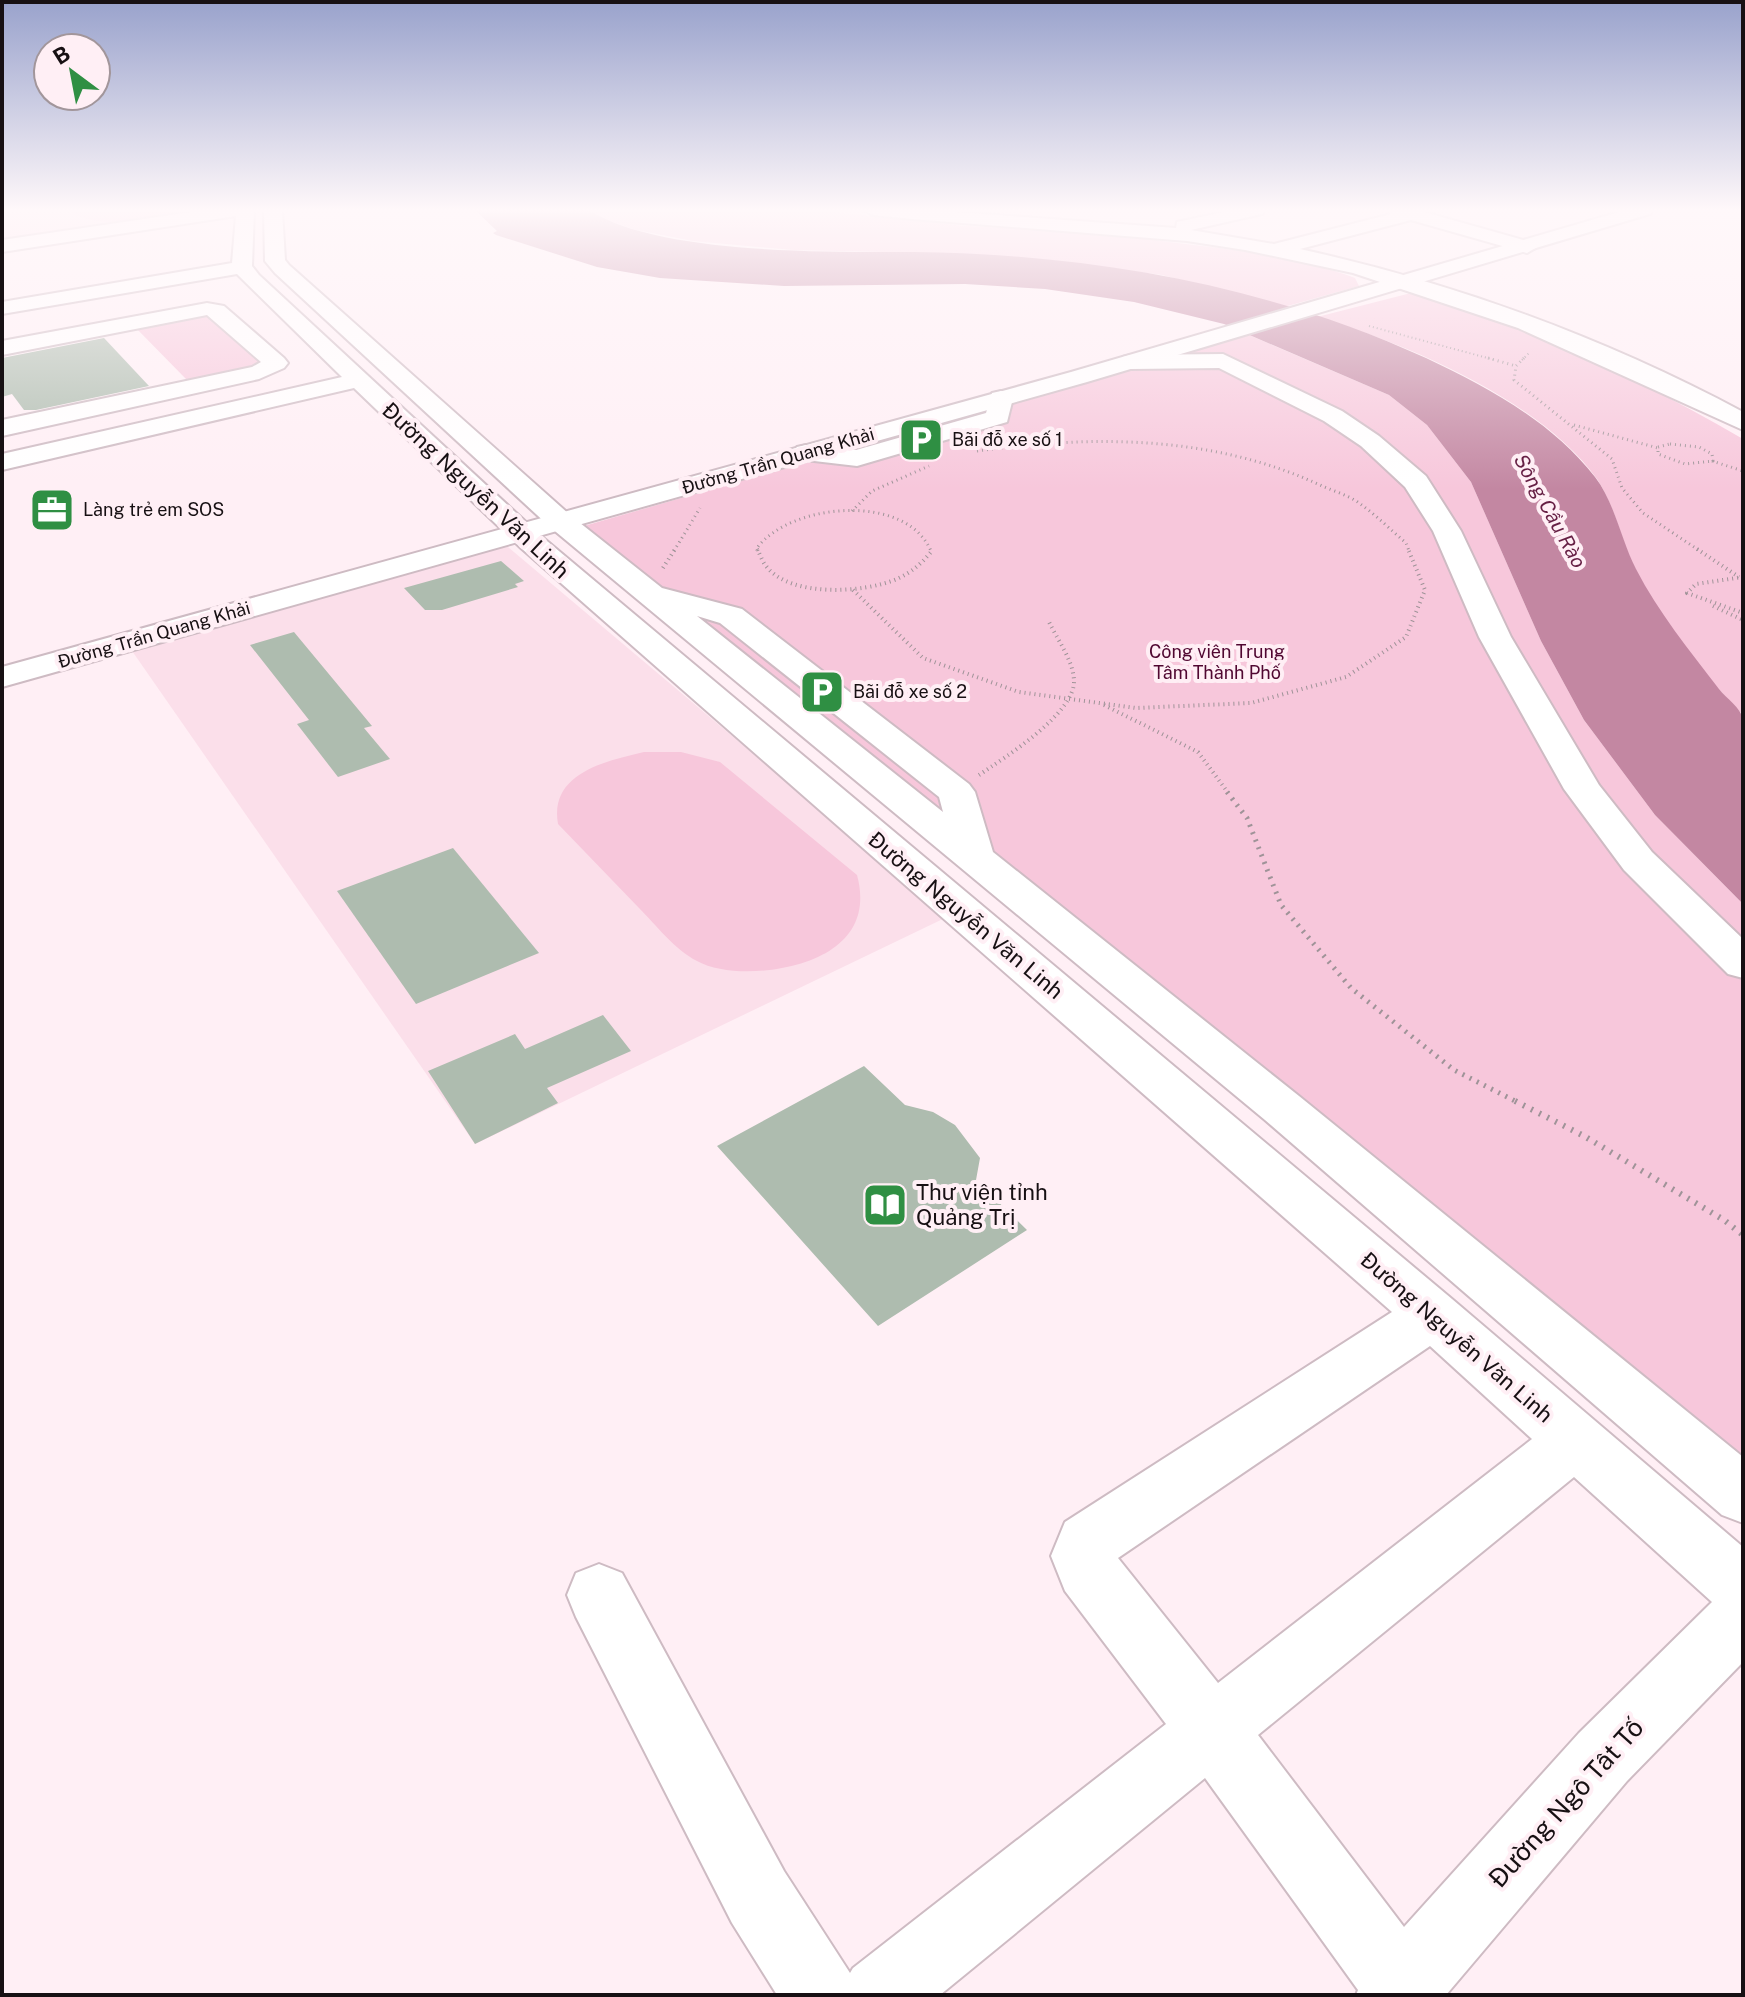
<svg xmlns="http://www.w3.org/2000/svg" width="1745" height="1997" font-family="'Public Sans',sans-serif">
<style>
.built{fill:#fbdfea}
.green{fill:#f7c7db}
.water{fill:#c387a2}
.building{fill:#aebcaf}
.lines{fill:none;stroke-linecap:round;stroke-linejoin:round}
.minor-casing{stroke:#cebbc3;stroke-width:4}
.major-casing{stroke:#cebbc3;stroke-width:4}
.path-far4{stroke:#9f9398;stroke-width:2;stroke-dasharray:1 3;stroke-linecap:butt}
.path-far3{stroke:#9f9398;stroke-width:3;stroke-dasharray:1 4;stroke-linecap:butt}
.path-far2{stroke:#9f9398;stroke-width:4;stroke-dasharray:1 4;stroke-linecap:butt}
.path-far1{stroke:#9f9398;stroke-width:5;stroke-dasharray:2 6;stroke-linecap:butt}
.path{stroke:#9f9398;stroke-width:6;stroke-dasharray:2 7;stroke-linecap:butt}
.minor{fill:#fff;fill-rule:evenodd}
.major{fill:#fff;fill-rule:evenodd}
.labels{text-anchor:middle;stroke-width:8;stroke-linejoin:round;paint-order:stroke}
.far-poi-label{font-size:18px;fill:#171013;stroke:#ffeff5;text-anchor:start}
.far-street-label{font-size:18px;fill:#171013;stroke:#ffeff5}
.far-park-label{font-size:18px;fill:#500731;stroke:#ffeff5}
.far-water-label{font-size:20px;font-style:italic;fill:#661f44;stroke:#ffeff5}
.street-label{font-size:22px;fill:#171013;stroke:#ffeff5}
.poi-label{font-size:22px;fill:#171013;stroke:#ffeff5;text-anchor:start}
.near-street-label{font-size:26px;fill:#171013;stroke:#ffeff5}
</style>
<rect width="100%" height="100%" fill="#ffeff5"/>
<g class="built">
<polygon points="2,210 214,210 214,213 2,245"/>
<polygon points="502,542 947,917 475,1144 130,648"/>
</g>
<g class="green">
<path d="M72,210h107c-30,15 -71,16 -102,6z"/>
<path d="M589,210h225l151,16 171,8 18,6c67,9 138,14 201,38l4,8 -75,21 -122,-32 -112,-15 -121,-7 -136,-3 -100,-9 -57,-11 -32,-11z"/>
<path d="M1415,292c115,38 224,86 328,147v276c-41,-42 -81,-94 -108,-147 -14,-28 -20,-62 -38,-89 -57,-79 -189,-135 -280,-162z"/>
<polygon points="201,314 211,317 267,364 197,380 186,379 133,325"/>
<polygon points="1249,335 1389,395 1427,425 1471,482 1541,641 1584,720 1655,815 1743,904 1743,1507 577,528"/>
<path d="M644,752h37l39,10 137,113c8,29 2,56 -25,74 -31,22 -100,31 -135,12 -23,-12 -40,-35 -58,-53 -27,-28 -54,-56 -81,-84 -9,-51 48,-63 86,-72z"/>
</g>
<path class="water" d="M475,210h114c70,45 241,42 326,42 174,2 352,33 511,106 63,30 125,63 169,119 20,26 26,63 41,92 22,43 54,82 83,120 7,9 22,19 24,30 2,16 0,37 0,54 0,43 0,87 0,131l-88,-89 -71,-95 -43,-79 -70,-159 -44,-57 -38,-30 -165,-71 -90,-22 -89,-13 -80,-5 -181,2 -124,-8 -63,-11 -101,-32 -3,-2 4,-2z"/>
<g class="building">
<polygon points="104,338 149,386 36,410 24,410 12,394 2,397 2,358"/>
<polygon points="501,561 524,581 515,584 518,587 442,610 425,610 404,588"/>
<polygon points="294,632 372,726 364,728 390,759 338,777 297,724 309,720 250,645"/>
<polygon points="453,848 539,953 416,1004 337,891"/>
<polygon points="603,1015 631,1051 547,1088 558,1103 475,1144 428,1071 515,1034 525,1049"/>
<polygon points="864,1066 905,1105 933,1112 955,1125 980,1158 976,1180 1027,1230 878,1326 717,1146"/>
</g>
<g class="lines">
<g class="minor-casing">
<g id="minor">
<path d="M205,210h49l-2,56 7,9 282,261 911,763 291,248v115l-116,119 -181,214h-90l2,-5 -153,-212 -265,217h-163l-45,-72 -156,-306 -9,-22 9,-22 23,-9 23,9 162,298 66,102 3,-5 313,-244 -101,-133 -14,-35 14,-34 327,-210 -871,-764 -167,-160 -352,82v-16l340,-77 -105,-103 -235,40v-12l230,-39 4,-47 -234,36v-12zM1430,1346l102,93 -314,244 -100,-125zM1574,1477l138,125 -133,131 -175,194 -146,-192z"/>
<path d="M264,210h18l3,50 4,5 281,250 92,73 80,21 227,175 6,8 18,60 306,244 444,361v66l-21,-8 -457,-395 -715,-593 -275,-254 -10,-12zM697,616l23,7 219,174 4,15z"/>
<path d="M864,210h62l250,18 1,-6 56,-12h32l-3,4 -71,16 83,14 117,-30 -3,-4h29l117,33 3,4 -10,6 -116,-33 -111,29c152,33 305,89 443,163v18l-225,-102 -165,-55 -108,-23 -58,-9 -275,-22 -39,-4z"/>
<polygon points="207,303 224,306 284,358 288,363 284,368 259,379 2,436 2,420 252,367 261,362 207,315 2,355 2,341"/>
<polygon points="1223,354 1342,411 1379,436 1426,476 1461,531 1511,637 1599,785 1652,852 1743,939 1743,978 1728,974 1624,870 1564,789 1479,637 1433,531 1405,487 1361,446 1324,421 1219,368 1131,369 1123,367 1119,362 1123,357 1131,355"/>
<polygon points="1001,391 1010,393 1013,398 1007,422 857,466 797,459 793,453 797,447 806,445 856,450 986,413 992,393"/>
</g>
</g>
<g class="major-casing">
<polygon id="major" points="1626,210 1653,210 1650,214 1087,382 2,687 2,667 1071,372"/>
</g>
<g class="path-far4">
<polyline points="1369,326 1495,360"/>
<polyline points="1522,360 1530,352"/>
</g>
<g class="path-far3">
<polyline points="1488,358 1516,366"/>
<polyline points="1524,358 1516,366 1514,380 1612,459 1622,488 1643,513 1700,551"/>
<polyline points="1574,425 1658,448"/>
<polygon points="1670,444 1699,447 1712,454 1713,461 1685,464 1658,454 1658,447"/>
<path d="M977,451c116,-16 235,-16 343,34 13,6 28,10 39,18 17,12 32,27 47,40l3,8"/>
<polyline points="1712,461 1743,471"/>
<polyline points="852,511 872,491 929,466"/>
<polyline points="674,551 700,508"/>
<path d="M758,551l-1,-3c33,-45 149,-56 174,3"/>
</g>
<g class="path-far2">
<path d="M757,549c3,5 5,12 9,17 24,32 98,27 131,13 15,-7 24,-15 34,-27l-1,-3"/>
<polyline points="1697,549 1739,577"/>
<polyline points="663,568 675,549"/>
<polyline points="1743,577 1696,584 1687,593 1743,613"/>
<polyline points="853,590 923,658 1019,692 1136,708 1251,703 1346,677 1406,637 1425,590 1408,549"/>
<polyline points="1713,606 1743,620"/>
<polyline points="1104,705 1198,752 1229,794"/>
<path d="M979,775c25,-17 97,-62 95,-95 -1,-20 -17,-41 -25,-58"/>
</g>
<polyline class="path-far1" points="1227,792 1247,818 1281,905 1351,988 1454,1070 1519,1103"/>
<polyline class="path" points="1515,1101 1584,1136 1724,1220 1743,1235"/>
<use href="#minor" class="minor"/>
<use href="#major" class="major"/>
</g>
<linearGradient id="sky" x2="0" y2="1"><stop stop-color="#99a2cc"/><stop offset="0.43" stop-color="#fff8fa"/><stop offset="1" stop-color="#fff8fa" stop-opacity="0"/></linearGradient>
<rect width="1745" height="489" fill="url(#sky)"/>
<defs>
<g id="parking-square" transform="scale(2.3)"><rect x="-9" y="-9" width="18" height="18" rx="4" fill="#2f8f43" stroke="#ffeff5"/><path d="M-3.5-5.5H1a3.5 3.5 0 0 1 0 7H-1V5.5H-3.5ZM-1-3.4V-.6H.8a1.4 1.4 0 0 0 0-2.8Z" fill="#fff"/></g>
<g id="office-square" transform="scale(2.3)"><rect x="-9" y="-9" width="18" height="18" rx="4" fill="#2f8f43" stroke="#ffeff5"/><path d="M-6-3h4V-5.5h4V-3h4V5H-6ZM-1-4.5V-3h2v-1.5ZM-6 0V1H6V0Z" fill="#fff"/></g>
<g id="library-square" transform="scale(2.3)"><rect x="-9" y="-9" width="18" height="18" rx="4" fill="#2f8f43" stroke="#ffeff5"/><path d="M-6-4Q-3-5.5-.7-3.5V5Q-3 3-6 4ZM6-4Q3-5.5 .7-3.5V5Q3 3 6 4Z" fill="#fff"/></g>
</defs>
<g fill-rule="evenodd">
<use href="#parking-square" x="921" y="440"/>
<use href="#office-square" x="52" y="510"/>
<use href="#parking-square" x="822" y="692"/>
<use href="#library-square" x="885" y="1205"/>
</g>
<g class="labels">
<g class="far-poi-label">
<text x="952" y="446">Bãi đỗ xe số 1</text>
<text x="83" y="516">Làng trẻ em SOS</text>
<text x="853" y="698">Bãi đỗ xe số 2</text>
</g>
<g class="far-street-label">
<text transform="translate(778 461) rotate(-16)" y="6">Đường Trần Quang Khải</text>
<text transform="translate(154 635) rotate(-16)" y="6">Đường Trần Quang Khải</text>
</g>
<g class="far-park-label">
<text x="1217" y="658">Công viên Trung<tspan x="1217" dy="21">Tâm Thành Phố</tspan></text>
</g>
<g class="far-water-label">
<text transform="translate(1550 511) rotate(61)" y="7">Sông Cầu Rào</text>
</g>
<g class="street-label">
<text transform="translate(476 490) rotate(43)" y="8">Đường Nguyễn Văn Linh</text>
<text transform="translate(966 915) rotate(40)" y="8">Đường Nguyễn Văn Linh</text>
<text transform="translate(1457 1337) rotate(41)" y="8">Đường Nguyễn Văn Linh</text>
</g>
<g class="poi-label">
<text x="916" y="1200">Thư viện tỉnh<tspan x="916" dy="25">Quảng Trị</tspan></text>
</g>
<g class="near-street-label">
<text transform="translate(1566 1803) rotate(-48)" y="9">Đường Ngô Tât Tố</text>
</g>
</g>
<rect width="1745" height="1997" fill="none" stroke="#171013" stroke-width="8"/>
<g transform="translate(72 72) rotate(328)"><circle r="38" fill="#ffeff5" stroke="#a2969b" stroke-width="2"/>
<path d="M0-6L14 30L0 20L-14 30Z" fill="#2f8f43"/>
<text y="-12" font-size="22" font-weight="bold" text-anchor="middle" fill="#171013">B</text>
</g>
</svg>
